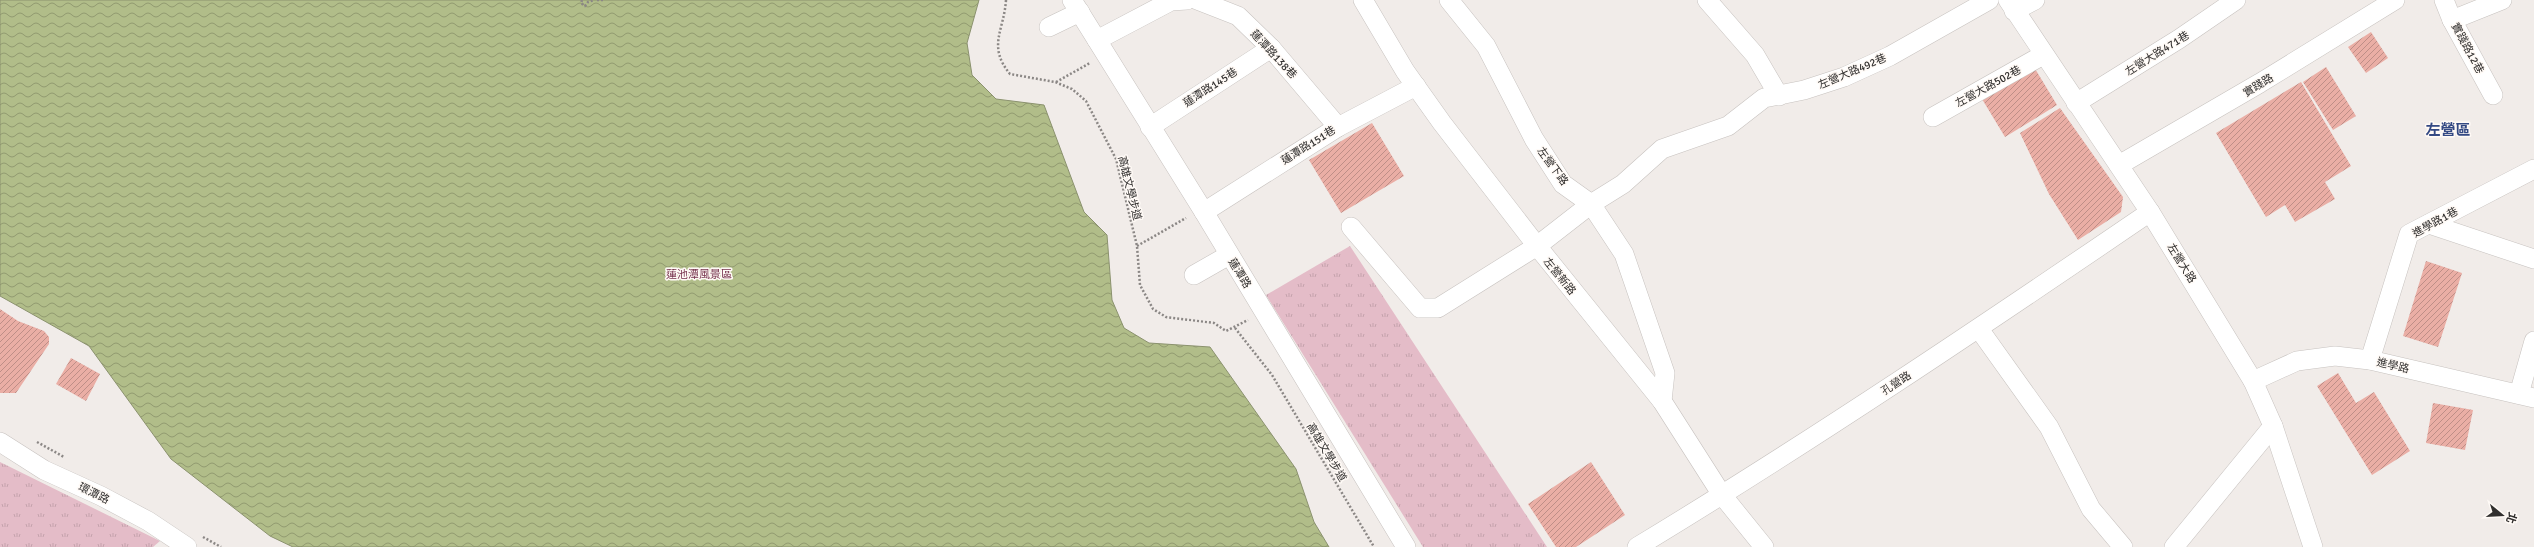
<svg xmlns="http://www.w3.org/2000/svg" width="2534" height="547" font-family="Signika,'Noto Sans TC',sans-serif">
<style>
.park{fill:url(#park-tufts)}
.water{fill:url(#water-waves);stroke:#8b926e}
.building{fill:url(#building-hatch)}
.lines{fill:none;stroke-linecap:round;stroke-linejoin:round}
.minor-casing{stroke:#c7c2bf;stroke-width:20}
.path{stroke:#8b8785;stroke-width:2.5;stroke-dasharray:2 2;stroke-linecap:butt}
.minor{stroke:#fff;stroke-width:19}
.labels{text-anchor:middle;stroke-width:3;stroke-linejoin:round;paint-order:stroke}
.street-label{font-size:11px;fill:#312f2e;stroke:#fffaf6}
.park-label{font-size:11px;fill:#76314c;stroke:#fffaf6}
.district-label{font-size:15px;font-weight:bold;fill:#344983;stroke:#fffaf6}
</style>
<defs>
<pattern id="park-tufts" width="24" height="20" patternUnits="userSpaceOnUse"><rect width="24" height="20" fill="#e4bcc8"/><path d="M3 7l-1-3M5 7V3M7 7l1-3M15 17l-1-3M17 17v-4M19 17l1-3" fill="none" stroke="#c4a2ac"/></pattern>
<pattern id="water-waves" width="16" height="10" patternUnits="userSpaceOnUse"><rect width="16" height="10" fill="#b1bd89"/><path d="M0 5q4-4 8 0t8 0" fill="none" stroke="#919a70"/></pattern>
<pattern id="building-hatch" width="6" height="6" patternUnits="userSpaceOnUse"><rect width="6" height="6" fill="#eaaea5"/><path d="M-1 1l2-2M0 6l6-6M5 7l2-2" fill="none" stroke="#be8e87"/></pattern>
</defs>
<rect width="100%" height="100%" fill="#f1ece9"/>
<g class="park">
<polygon points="1350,246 1547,547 1423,547 1266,295"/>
<polygon points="0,462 160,541 153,547 0,547"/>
</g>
<polygon class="water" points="0,0 979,0 967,43 972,75 996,99 1044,105 1084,212 1107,235 1112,300 1124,328 1149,343 1210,347 1296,469 1314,522 1329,547 293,547 270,536 171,459 89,346 0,296"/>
<g class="building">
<polygon points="2371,32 2388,58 2366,73 2348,47"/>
<polygon points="2034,67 2057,105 2005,137 1982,99"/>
<polygon points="2326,67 2356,116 2333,130 2303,82"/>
<polygon points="2301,82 2351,166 2325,182 2335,199 2295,222 2285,205 2266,217 2216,133"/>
<polygon points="2060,108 2123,197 2121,212 2078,240 2049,194 2020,133"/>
<polygon points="1372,123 1404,176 1341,213 1309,160"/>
<polygon points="2426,261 2462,273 2438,347 2403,336"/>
<polygon points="0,309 18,321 44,331 49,337 49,344 16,393 0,393"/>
<polygon points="71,358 100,374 86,401 56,384"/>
<polygon points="2338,373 2356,403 2374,392 2410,451 2372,475 2317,386"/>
<polygon points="2433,403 2473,410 2465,450 2426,443"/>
<polygon points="1591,462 1625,515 1576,547 1556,547 1528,504"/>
</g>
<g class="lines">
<g class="minor-casing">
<g id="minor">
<polyline points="1072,0 1204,212 1406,547"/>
<polyline points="1197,0 1238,16 1271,48 1338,127"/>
<polyline points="1363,0 1405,71 1442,123 1537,246 1662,401 1722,495 1764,547"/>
<polyline points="1449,0 1486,46 1534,139 1563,184 1591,204 1624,254 1665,373 1662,401"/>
<polyline points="1707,0 1755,55 1779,96"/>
<polyline points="2008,0 2150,212 2253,381 2273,426 2313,547"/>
<polyline points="2444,0 2452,20 2493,95"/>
<polyline points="2014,11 2035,0"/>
<polyline points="2452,20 2502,0"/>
<polyline points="1049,27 1080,12"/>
<polyline points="1097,40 1171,1 1187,0"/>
<polyline points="2076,103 2179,39 2236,0"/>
<polyline points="1933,117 2043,55"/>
<polyline points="1150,127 1271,48"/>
<polyline points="2119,165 2260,83 2395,0"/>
<polyline points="1204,212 1338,127 1416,86"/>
<polyline points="2429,224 2534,259"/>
<polyline points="1351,227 1420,308 1438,308 1537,246 1591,204 1623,184 1662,149 1728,126 1764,98 1804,90 1844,77 1890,56 1989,0"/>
<polyline points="1194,275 1229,255"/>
<polyline points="1979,329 2049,427 2091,509 2123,547"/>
<polyline points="2370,360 2409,234 2534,169"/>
<polyline points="2253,381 2297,361 2335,356 2370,360 2534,398"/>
<polyline points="2519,394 2534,341"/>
<polyline points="0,442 44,470 101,496 148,521 187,547"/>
<path d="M1637,547c175,-106 344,-220 513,-335"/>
<polyline points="2174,547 2273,426"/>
</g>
</g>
<g class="path">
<polyline points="582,0 581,3 585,6 588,2 594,0"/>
<polyline points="597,0 603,0"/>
<path d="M1006,0c-2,31 -19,46 4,74l45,8 17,7 14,12 30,58 21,87 3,39 13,24 13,8 48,6 12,8 22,-11"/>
<polyline points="1056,82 1090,63"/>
<polyline points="1137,246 1186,218"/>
<polyline points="1235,328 1272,375 1374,547"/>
<polyline points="37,442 64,457"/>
<polyline points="203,537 221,547"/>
</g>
<use href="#minor" class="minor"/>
</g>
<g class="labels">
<g class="street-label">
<text transform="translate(2468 48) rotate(62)" y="4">實踐路12巷</text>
<text transform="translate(2157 53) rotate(-32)" y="4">左營大路471巷</text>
<text transform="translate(1274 54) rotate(47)" y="4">蓮潭路138巷</text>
<text transform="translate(1852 71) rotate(-23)" y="4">左營大路492巷</text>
<text transform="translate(2258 85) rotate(-31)" y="4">實踐路</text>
<text transform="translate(1988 86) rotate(-29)" y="4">左營大路502巷</text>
<text transform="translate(1210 87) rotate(-33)" y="4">蓮潭路145巷</text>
<text transform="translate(1308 145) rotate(-32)" y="4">蓮潭路151巷</text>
<text transform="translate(1553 166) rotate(54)" y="4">左營下路</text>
<text transform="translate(1130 188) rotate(76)" y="4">高雄文學步道</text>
<text transform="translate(2435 222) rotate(-29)" y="4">進學路1巷</text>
<text transform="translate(2182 263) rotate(58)" y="4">左營大路</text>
<text transform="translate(1240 273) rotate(59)" y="4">蓮潭路</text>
<text transform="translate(1560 276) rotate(51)" y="4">左營新路</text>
<text transform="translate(2393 365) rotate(13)" y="4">進學路</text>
<text transform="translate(1896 383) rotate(-33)" y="4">孔營路</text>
<text transform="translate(1327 452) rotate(59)" y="4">高雄文學步道</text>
<text transform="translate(94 493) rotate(26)" y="4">環潭路</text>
</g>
<g class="park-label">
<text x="699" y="278">蓮池潭風景區</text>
</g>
<g class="district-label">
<text x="2448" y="135">左營區</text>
</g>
</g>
<g transform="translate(2502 515) rotate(108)" stroke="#fffaf6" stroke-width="3" paint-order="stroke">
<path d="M0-3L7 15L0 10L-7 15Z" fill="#312f2e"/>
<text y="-6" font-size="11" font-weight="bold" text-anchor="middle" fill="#312f2e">北</text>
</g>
</svg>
